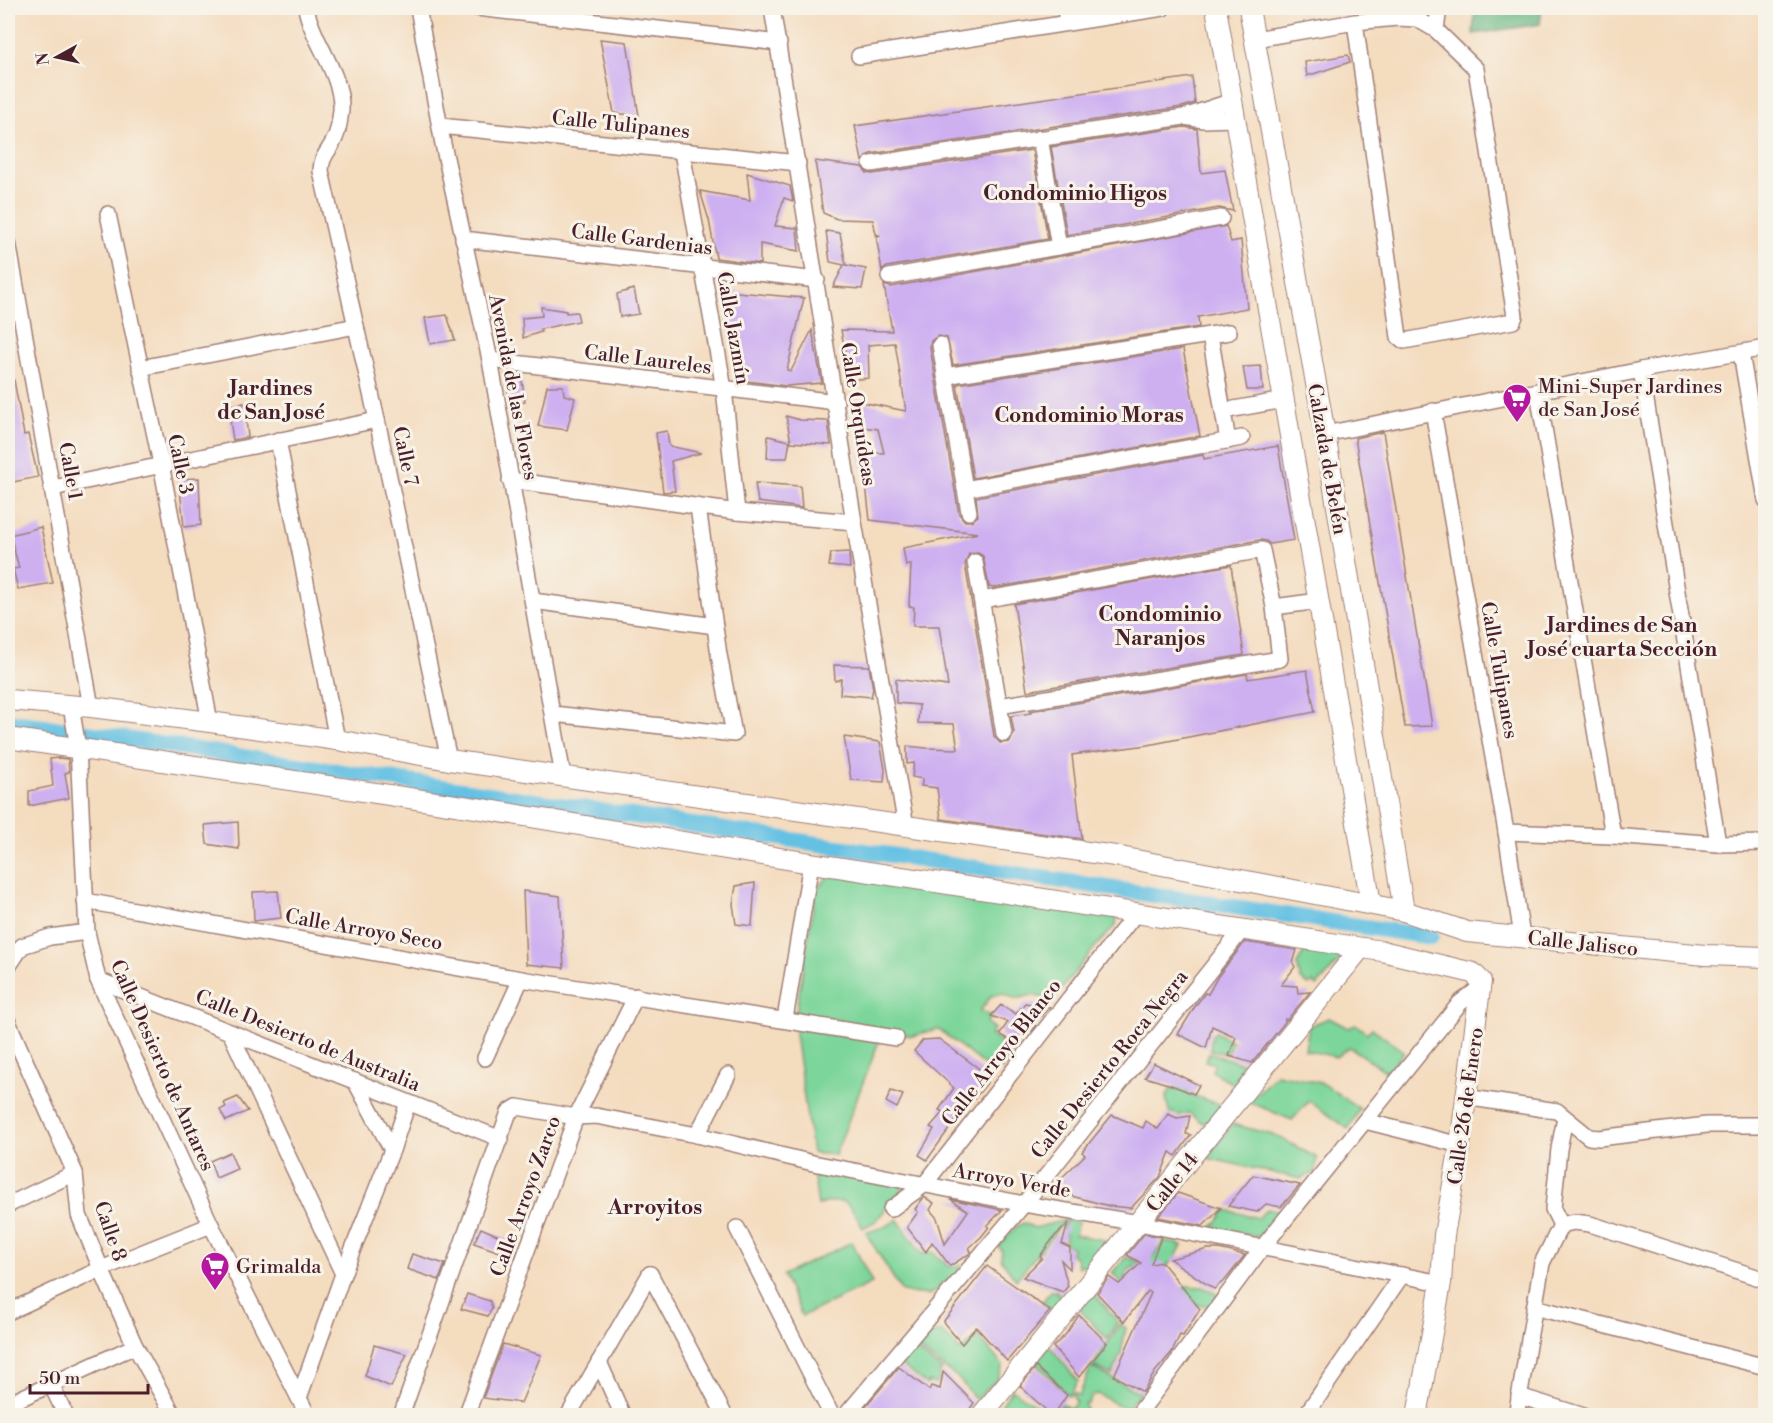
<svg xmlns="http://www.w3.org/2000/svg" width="1773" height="1423" font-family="'Libre Bodoni',serif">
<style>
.green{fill:#7cd59a;stroke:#637a62;stroke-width:1.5}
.forest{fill:#65b682;stroke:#586a56;stroke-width:1.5}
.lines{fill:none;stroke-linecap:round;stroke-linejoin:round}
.canal{stroke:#65c1e3;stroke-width:16}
.building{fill:#ceb0f1}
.minor-casing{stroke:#9f7e75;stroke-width:18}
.tertiary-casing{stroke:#9f7e75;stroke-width:22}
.minor{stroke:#fff;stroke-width:15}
.tertiary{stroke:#fff;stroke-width:20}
.labels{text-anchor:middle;stroke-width:6;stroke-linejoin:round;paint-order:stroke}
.street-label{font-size:20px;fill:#4a1f2b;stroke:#f7f3e8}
.poi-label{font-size:20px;fill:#4a1f2b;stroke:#f7f3e8;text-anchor:start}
.neighbourhood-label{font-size:21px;font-weight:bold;fill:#4a1f2b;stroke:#f7f3e8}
</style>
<rect width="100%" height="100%" fill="#f7f3e8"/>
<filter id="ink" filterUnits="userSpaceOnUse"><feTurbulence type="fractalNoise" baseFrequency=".0167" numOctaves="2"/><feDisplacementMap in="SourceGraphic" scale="12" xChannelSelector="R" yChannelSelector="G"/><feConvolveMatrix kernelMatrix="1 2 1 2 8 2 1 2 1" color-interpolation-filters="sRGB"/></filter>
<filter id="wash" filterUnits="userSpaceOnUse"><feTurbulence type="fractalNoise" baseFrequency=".008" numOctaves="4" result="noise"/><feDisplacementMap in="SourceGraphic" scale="24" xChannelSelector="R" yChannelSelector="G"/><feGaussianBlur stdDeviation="1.35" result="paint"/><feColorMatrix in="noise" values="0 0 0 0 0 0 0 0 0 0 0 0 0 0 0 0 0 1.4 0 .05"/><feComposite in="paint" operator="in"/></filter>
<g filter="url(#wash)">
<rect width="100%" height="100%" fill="#f4dcbf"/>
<g class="green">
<polygon points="830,875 1117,917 1116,925 1096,946 1053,1000 1032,995 1016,999 1003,993 991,996 980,1011 991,1016 987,1023 994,1029 990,1035 1010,1048 1011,1057 1001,1070 994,1065 993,1072 938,1029 912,1036 796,1012 816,890"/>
<polygon points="1306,949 1337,952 1340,960 1317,986 1313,982 1309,985 1301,980 1297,964"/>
<polygon points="1329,1018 1348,1028 1356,1025 1367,1033 1372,1028 1404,1052 1387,1072 1349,1047 1336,1057 1305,1050 1309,1026"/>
<polygon points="794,1027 879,1041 835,1155 812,1153"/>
<polygon points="1216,1032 1232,1041 1227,1054 1210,1050 1212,1035"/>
<polygon points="1209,1053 1251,1066 1234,1085 1212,1071 1215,1064 1205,1061"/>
<polygon points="1276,1074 1322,1083 1360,1109 1348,1129 1309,1101 1292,1120 1249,1102"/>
<polygon points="1179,1084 1184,1086 1188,1094 1222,1105 1205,1124 1189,1113 1179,1115 1169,1112 1166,1097 1171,1089 1178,1090"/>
<polygon points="1232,1124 1277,1136 1317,1158 1315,1172 1301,1179 1207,1158"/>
<path d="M812,1165l95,18 -31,38 -13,7c-15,-25 -14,-32 -45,-23z"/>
<polygon points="1267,1209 1280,1212 1260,1237 1211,1229 1226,1210 1258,1218"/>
<path d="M897,1219l25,35 11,-2 16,15 12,-2 2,7 -8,7 -14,5 -5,7 -8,4 -26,-3 -36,-59c14,-6 18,-3 31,-14z"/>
<polygon points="1065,1220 1016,1280 1001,1259 1002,1251 998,1246 1016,1227 1023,1223 1035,1228"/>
<polygon points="1067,1220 1078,1222 1075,1235 1104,1240 1108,1242 1087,1267 1083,1265 1078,1267 1077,1259 1071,1254 1072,1248 1065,1243 1066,1235 1062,1228"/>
<polygon points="1164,1241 1182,1245 1177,1255 1160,1274 1137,1270 1134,1266 1127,1272 1123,1284 1112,1273 1126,1257 1147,1266"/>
<polygon points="852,1242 872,1283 802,1316 783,1275"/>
<polygon points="1185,1286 1202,1287 1217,1293 1216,1299 1209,1306 1181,1303"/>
<polygon points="1051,1291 1057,1291 1058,1294 1066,1294 1067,1297 1056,1314 1042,1302"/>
<polygon points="1093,1292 1118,1322 1107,1339 1080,1310"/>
<polygon points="1120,1324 1126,1328 1121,1353 1112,1375 1093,1366"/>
<polygon points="942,1332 961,1351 978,1336 1003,1366 997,1379 976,1400 958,1378 917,1348 926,1335"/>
<polygon points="1047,1347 1051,1348 1078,1381 1069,1396 1036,1363"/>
<polygon points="913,1348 942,1370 939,1374 940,1379 935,1384 929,1382 927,1385 900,1364"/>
<polygon points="1091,1367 1140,1393 1126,1409 1098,1394 1093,1395 1088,1404 1085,1404 1087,1415 1058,1415 1057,1411 1062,1404 1071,1409 1076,1402 1072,1395 1074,1393 1079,1396"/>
<polygon points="1012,1389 1049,1415 1009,1415 1001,1406"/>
</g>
<polygon class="forest" points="1475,8 1542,8 1540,24 1473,34"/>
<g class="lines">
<polyline class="canal" points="8,721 1431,937"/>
</g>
<g id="blocks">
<g class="building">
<polygon points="600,39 627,42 639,116 614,113"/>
<polygon points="1348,55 1350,62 1307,76 1305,62"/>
<polygon points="1192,77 1195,103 1182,107 870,154 862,161 855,126"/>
<polygon points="1184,127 1197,129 1201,173 1225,170 1233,211 1219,208 1067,235 1051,147"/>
<polygon points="1032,150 1048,239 887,267 882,271 876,236 881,236 876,234 873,220 837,219 823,213 815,161 862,167 867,173 872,174"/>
<polygon points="747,173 790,186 793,201 784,198 775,226 797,228 799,251 760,244 760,264 716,258 709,220 700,191 750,200"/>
<polygon points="1226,226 1231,242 1241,240 1247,308 1198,317 1199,327 953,365 947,338 938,336 931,341 930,347 959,514 965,521 971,521 978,516 976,497 1203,455 1204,459 1278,446 1294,540 1270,544 1266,541 1260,540 994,588 989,587 983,556 978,553 969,554 965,564 994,736 1000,743 1010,742 1014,733 1011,716 1031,713 1030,711 1247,674 1248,679 1307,670 1315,712 1148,745 1072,755 1082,839 941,819 937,788 921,786 923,779 912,777 914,763 907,764 907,746 926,748 958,749 954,724 918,723 919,705 896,703 896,679 948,686 939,626 913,626 914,607 909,606 911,564 906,566 903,548 978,533 870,520 865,476 859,452 884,453 878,429 855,426 851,400 906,411 895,343 868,345 869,378 849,380 846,356 841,330 892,331 884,285 891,287"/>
<polygon points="826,231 840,233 846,265 866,269 862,289 833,287 844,265 830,262"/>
<polygon points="634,289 639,314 620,317 617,294"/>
<polygon points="725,291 804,298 787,370 791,371 812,330 822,383 786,386 738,380 731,342"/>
<polygon points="541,307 566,311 566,313 577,312 579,321 540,329 541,332 523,338 522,318 542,316"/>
<polygon points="447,315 455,340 430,344 425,318"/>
<polygon points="1183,349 1200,436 973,478 957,384"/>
<polygon points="1261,366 1263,390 1247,390 1243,367"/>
<polygon points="505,374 521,374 525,402 510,405"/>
<polygon points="8,380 14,380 24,435 28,434 38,477 8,483"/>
<polygon points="547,386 563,386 564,395 575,398 567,430 538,426"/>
<polygon points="244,403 248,437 233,440 228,406"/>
<polygon points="786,416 800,420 828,421 831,445 791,442"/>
<polygon points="667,431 669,446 701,453 671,461 675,491 663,492 656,433"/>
<polygon points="1383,432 1432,726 1405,727 1355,438"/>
<polygon points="768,436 790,441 787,458 767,458"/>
<polygon points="199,478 201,525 184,527 179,479"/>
<polygon points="755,483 800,486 802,508 758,502"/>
<polygon points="41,527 53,583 18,589 13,569 19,568 10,535"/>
<polygon points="849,552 850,568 829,566 831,553"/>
<polygon points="1231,565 1244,655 1027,691 1014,604"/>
<polygon points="834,665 869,666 873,689 871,697 840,694 841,679 835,681"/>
<polygon points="844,737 880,742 885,769 884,782 851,780"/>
<polygon points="58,758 68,759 69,772 65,773 69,798 29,806 29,791 53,786 50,759"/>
<polygon points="238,822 239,849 207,844 205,825"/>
<polygon points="755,883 752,926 736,924 733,904 736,886"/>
<polygon points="278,891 281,918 254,921 253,892"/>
<polygon points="523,891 560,896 564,968 526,964"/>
<polygon points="1245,942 1297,950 1293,963 1295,967 1281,985 1297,986 1298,993 1310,992 1287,1020 1285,1019 1285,1022 1252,1063 1229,1056 1236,1037 1212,1026 1206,1048 1178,1034 1196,1005 1205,993 1208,994 1218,976"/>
<polygon points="1025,1003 1050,1007 1033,1024 1036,1026 1032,1031 1027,1030 1013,1043 1000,1034 1008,1022 991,1016 1001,1005 1016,1014"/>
<polygon points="939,1039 986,1074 987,1083 971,1103 969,1101 927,1160 919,1155 934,1129 930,1127 943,1112 939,1110 954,1088 914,1051 923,1040"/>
<polygon points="1154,1063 1199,1085 1194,1094 1171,1085 1145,1077"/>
<polygon points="891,1091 903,1095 897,1108 886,1102"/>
<polygon points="238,1097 248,1111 226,1121 220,1110 226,1107 224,1103"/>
<polygon points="1168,1114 1177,1118 1190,1116 1186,1134 1191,1135 1176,1156 1170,1152 1160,1177 1131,1208 1109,1206 1049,1190 1085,1155 1082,1152 1112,1115 1143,1128 1146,1121 1158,1129"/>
<polygon points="230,1152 237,1169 216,1178 210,1161"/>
<polygon points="1253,1175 1300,1185 1281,1207 1266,1204 1257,1212 1228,1206"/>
<polygon points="1178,1193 1221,1208 1203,1226 1158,1217"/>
<polygon points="924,1197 934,1203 930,1210 937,1218 945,1244 968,1211 950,1199 1002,1210 987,1226 989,1227 981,1237 969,1248 971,1251 969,1254 950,1266 932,1242 926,1252 907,1227 918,1212 915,1209"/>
<polygon points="1068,1224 1062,1244 1070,1248 1070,1269 1061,1260 1068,1286 1063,1292 1023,1277 1042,1258 1040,1256 1054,1237"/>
<polygon points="481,1228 518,1244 514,1257 474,1243"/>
<polygon points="1144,1234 1161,1237 1151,1264 1162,1262 1200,1309 1183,1336 1180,1335 1172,1352 1155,1372 1143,1392 1114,1376 1151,1293 1148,1291 1124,1322 1097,1293 1109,1277 1119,1284 1141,1263 1127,1255"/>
<polygon points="1208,1249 1219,1249 1245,1255 1226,1279 1214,1289 1170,1259"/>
<polygon points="412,1254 445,1264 439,1280 407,1269"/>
<polygon points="987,1266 1050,1311 1007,1361 976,1327 962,1344 943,1322"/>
<polygon points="467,1294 490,1301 492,1308 488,1316 461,1309"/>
<polygon points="1079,1315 1107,1343 1079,1377 1053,1347 1066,1334"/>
<polygon points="503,1344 541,1355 521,1403 483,1398"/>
<polygon points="374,1345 407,1354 391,1387 365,1376"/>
<polygon points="899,1367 929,1390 931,1386 940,1389 943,1372 974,1403 965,1416 869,1416 863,1409"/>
<polygon points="1036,1367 1067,1395 1055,1413 1049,1413 1020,1386"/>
</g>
</g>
</g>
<g filter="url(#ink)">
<use href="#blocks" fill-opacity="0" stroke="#9f7e75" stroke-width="1.5"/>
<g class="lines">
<g class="minor-casing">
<g id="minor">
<path d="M306,8c6,33 37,67 35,102 -1,8 -2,20 -6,28 -5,13 -14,17 -14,33l56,249 72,340"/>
<polyline points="418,8 443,144 490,360 563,776"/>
<polyline points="477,8 779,43"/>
<polyline points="772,8 854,522 906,827"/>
<polyline points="1065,8 1067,23"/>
<polyline points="1436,30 1439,8"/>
<polyline points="1255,39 1355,22 1397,18 1417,19 1436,30 1476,69 1515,316 1513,321 1404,341 1399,337 1355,22"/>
<polyline points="859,56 1163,8"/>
<polyline points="1184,117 1204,120 1235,119"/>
<polyline points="440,126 798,163"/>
<polyline points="1040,138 1059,247"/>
<polyline points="682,152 724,389 737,512"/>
<polyline points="871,164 1184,117 1232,101"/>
<polyline points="108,214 161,464 210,722"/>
<polyline points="463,239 817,280"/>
<polyline points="8,242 91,707"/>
<polyline points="889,277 1221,218"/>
<polyline points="1210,335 1228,441"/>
<polyline points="940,345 969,512"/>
<polyline points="1741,353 1766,500"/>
<polyline points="490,360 836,402"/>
<polyline points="140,368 356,326"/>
<polyline points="1641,370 1718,844"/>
<polyline points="945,376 1229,332"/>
<polyline points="1538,392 1613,836"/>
<polyline points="1223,411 1284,400"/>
<polyline points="1433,411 1506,832 1522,937"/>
<polyline points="1325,434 1641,370 1766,348"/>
<polyline points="278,440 337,740"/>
<polyline points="510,480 737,512 854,522"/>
<polyline points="53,488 377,420"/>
<polyline points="965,489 1242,438"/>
<polyline points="975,562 1004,734"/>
<polyline points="982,600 1262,550 1274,607 1280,659 999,706"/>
<polyline points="533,601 715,626"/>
<polyline points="1274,607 1319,601"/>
<polyline points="71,706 78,748 87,932 98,980 211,1225 308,1416"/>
<polyline points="553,714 734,734 719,655 698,507"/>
<polyline points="1506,832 1613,836 1718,844 1766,843"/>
<polyline points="85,901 521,979 896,1038"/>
<polyline points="8,967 22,946 50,937 87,932"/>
<polyline points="98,980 501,1139"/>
<polyline points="785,1019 811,863"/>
<polyline points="8,1022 75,1173 79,1215 101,1269 135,1346 174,1416"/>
<polyline points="230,1032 343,1274"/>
<polyline points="485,1058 521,979"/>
<polyline points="355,1081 392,1150"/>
<polyline points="1465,1097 1557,1111 1589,1137 1599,1138 1707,1125 1766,1125"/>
<polyline points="1365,1121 1460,1145"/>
<polyline points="697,1135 728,1075"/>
<polyline points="8,1205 75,1173"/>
<polyline points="891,1209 924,1185 1136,913"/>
<polyline points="1561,1225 1553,1209 1559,1149 1565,1118"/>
<polyline points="737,1228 832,1416"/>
<polyline points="650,1274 725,1416"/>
<polyline points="1534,1307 1766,1367"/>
<polyline points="8,1312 101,1269 211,1225"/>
<polyline points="599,1362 623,1416"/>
<polyline points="51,1384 66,1416"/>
<polyline points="1519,1396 1584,1416"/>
<polyline points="299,1398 343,1274 392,1150 408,1103"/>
<polyline points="8,1404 135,1346"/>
<polyline points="401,1416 509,1112 517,1107 576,1117 596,1116 697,1135 813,1163 1024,1204 1139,1223 1441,1283"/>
<polyline points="466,1416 576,1117 636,996"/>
<polyline points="568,1416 650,1274"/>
<polyline points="845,1416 1024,1204 1242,930"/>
<polyline points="1137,1416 1262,1248 1460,1003 1481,987"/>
<polyline points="1305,1416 1402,1275"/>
<polyline points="1516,1416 1542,1263 1561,1225 1574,1222 1590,1224 1766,1280"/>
</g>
</g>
<g class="tertiary-casing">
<g id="tertiary">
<polyline points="1216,8 1371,904"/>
<polyline points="1249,8 1325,434 1404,911"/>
<polyline points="8,700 91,707 210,722 337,740 449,760 1115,856 1404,911 1467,932 1705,955 1766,957"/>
<polyline points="8,738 476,808 811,863 1382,951 1473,973 1481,981 1460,1145 1444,1235 1441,1283 1417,1416"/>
<polyline points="981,1416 1361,948"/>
</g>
</g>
<use href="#minor" class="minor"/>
<use href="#tertiary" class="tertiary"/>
</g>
</g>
<defs>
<g id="supermarket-pin" transform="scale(1.5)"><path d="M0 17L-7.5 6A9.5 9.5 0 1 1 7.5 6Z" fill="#b5179e" stroke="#f7f3e8"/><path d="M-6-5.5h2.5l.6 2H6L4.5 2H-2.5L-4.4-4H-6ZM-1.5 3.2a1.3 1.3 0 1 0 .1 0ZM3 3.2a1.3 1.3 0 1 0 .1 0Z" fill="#fff"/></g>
</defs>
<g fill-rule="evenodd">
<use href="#supermarket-pin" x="1517" y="398"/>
<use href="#supermarket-pin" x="215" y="1266"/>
</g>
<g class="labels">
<g class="street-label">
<text transform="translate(621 124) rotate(6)" y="7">Calle Tulipanes</text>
<text transform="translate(642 239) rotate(7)" y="7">Calle Gardenias</text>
<text transform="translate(734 328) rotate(80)" y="7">Calle Jazmín</text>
<text transform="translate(648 359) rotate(7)" y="7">Calle Laureles</text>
<text transform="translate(514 387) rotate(79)" y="7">Avenida de las Flores</text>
<text transform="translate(859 414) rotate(81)" y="7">Calle Orquídeas</text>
<text transform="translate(406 456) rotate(78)" y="7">Calle 7</text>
<text transform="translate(1328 459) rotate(80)" y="7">Calzada de Belén</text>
<text transform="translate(181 464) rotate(78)" y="7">Calle 3</text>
<text transform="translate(71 471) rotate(80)" y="7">Calle 1</text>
<text transform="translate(1500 670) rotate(80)" y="7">Calle Tulipanes</text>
<text transform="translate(364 929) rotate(10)" y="7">Calle Arroyo Seco</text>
<text transform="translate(1583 943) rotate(6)" y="7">Calle Jalisco</text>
<text transform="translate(308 1040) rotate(22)" y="7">Calle Desierto de Australia</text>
<text transform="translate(1001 1052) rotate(-52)" y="7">Calle Arroyo Blanco</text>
<text transform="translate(1109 1064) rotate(-51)" y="7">Calle Desierto Roca Negra</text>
<text transform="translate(163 1065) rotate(66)" y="7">Calle Desierto de Antares</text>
<text transform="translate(1465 1106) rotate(-82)" y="7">Calle 26 de Enero</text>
<text transform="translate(1012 1180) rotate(10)" y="7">Arroyo Verde</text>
<text transform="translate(1172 1182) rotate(-51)" y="7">Calle 14</text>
<text transform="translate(525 1196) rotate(-70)" y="7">Calle Arroyo Zarco</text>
<text transform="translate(111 1231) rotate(71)" y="7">Calle 8</text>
</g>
<g class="poi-label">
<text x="1538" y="393">Mini-Super Jardines<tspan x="1538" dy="23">de San José</tspan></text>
<text x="236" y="1273">Grimalda</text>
</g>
<g class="neighbourhood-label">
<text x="1075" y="200">Condominio Higos</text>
<text x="271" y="395">Jardines<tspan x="271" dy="24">de San José</tspan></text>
<text x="1089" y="422">Condominio Moras</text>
<text x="1160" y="621">Condominio<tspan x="1160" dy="24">Naranjos</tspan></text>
<text x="1622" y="632">Jardines de San<tspan x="1622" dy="24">José cuarta Sección</tspan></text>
<text x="655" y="1214">Arroyitos</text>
</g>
</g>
<rect width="1773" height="1423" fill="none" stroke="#f7f3e8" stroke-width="30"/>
<g transform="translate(57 57) rotate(262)" stroke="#f7f3e8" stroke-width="4.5" paint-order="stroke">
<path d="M0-4.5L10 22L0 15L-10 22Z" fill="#4a1f2b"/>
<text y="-9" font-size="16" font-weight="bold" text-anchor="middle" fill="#4a1f2b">N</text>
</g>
<path d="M30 1384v9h118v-9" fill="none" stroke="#4a1f2b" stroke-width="3"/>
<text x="39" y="1384" font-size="18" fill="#4a1f2b" stroke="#f7f3e8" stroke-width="4.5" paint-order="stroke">50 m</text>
</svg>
